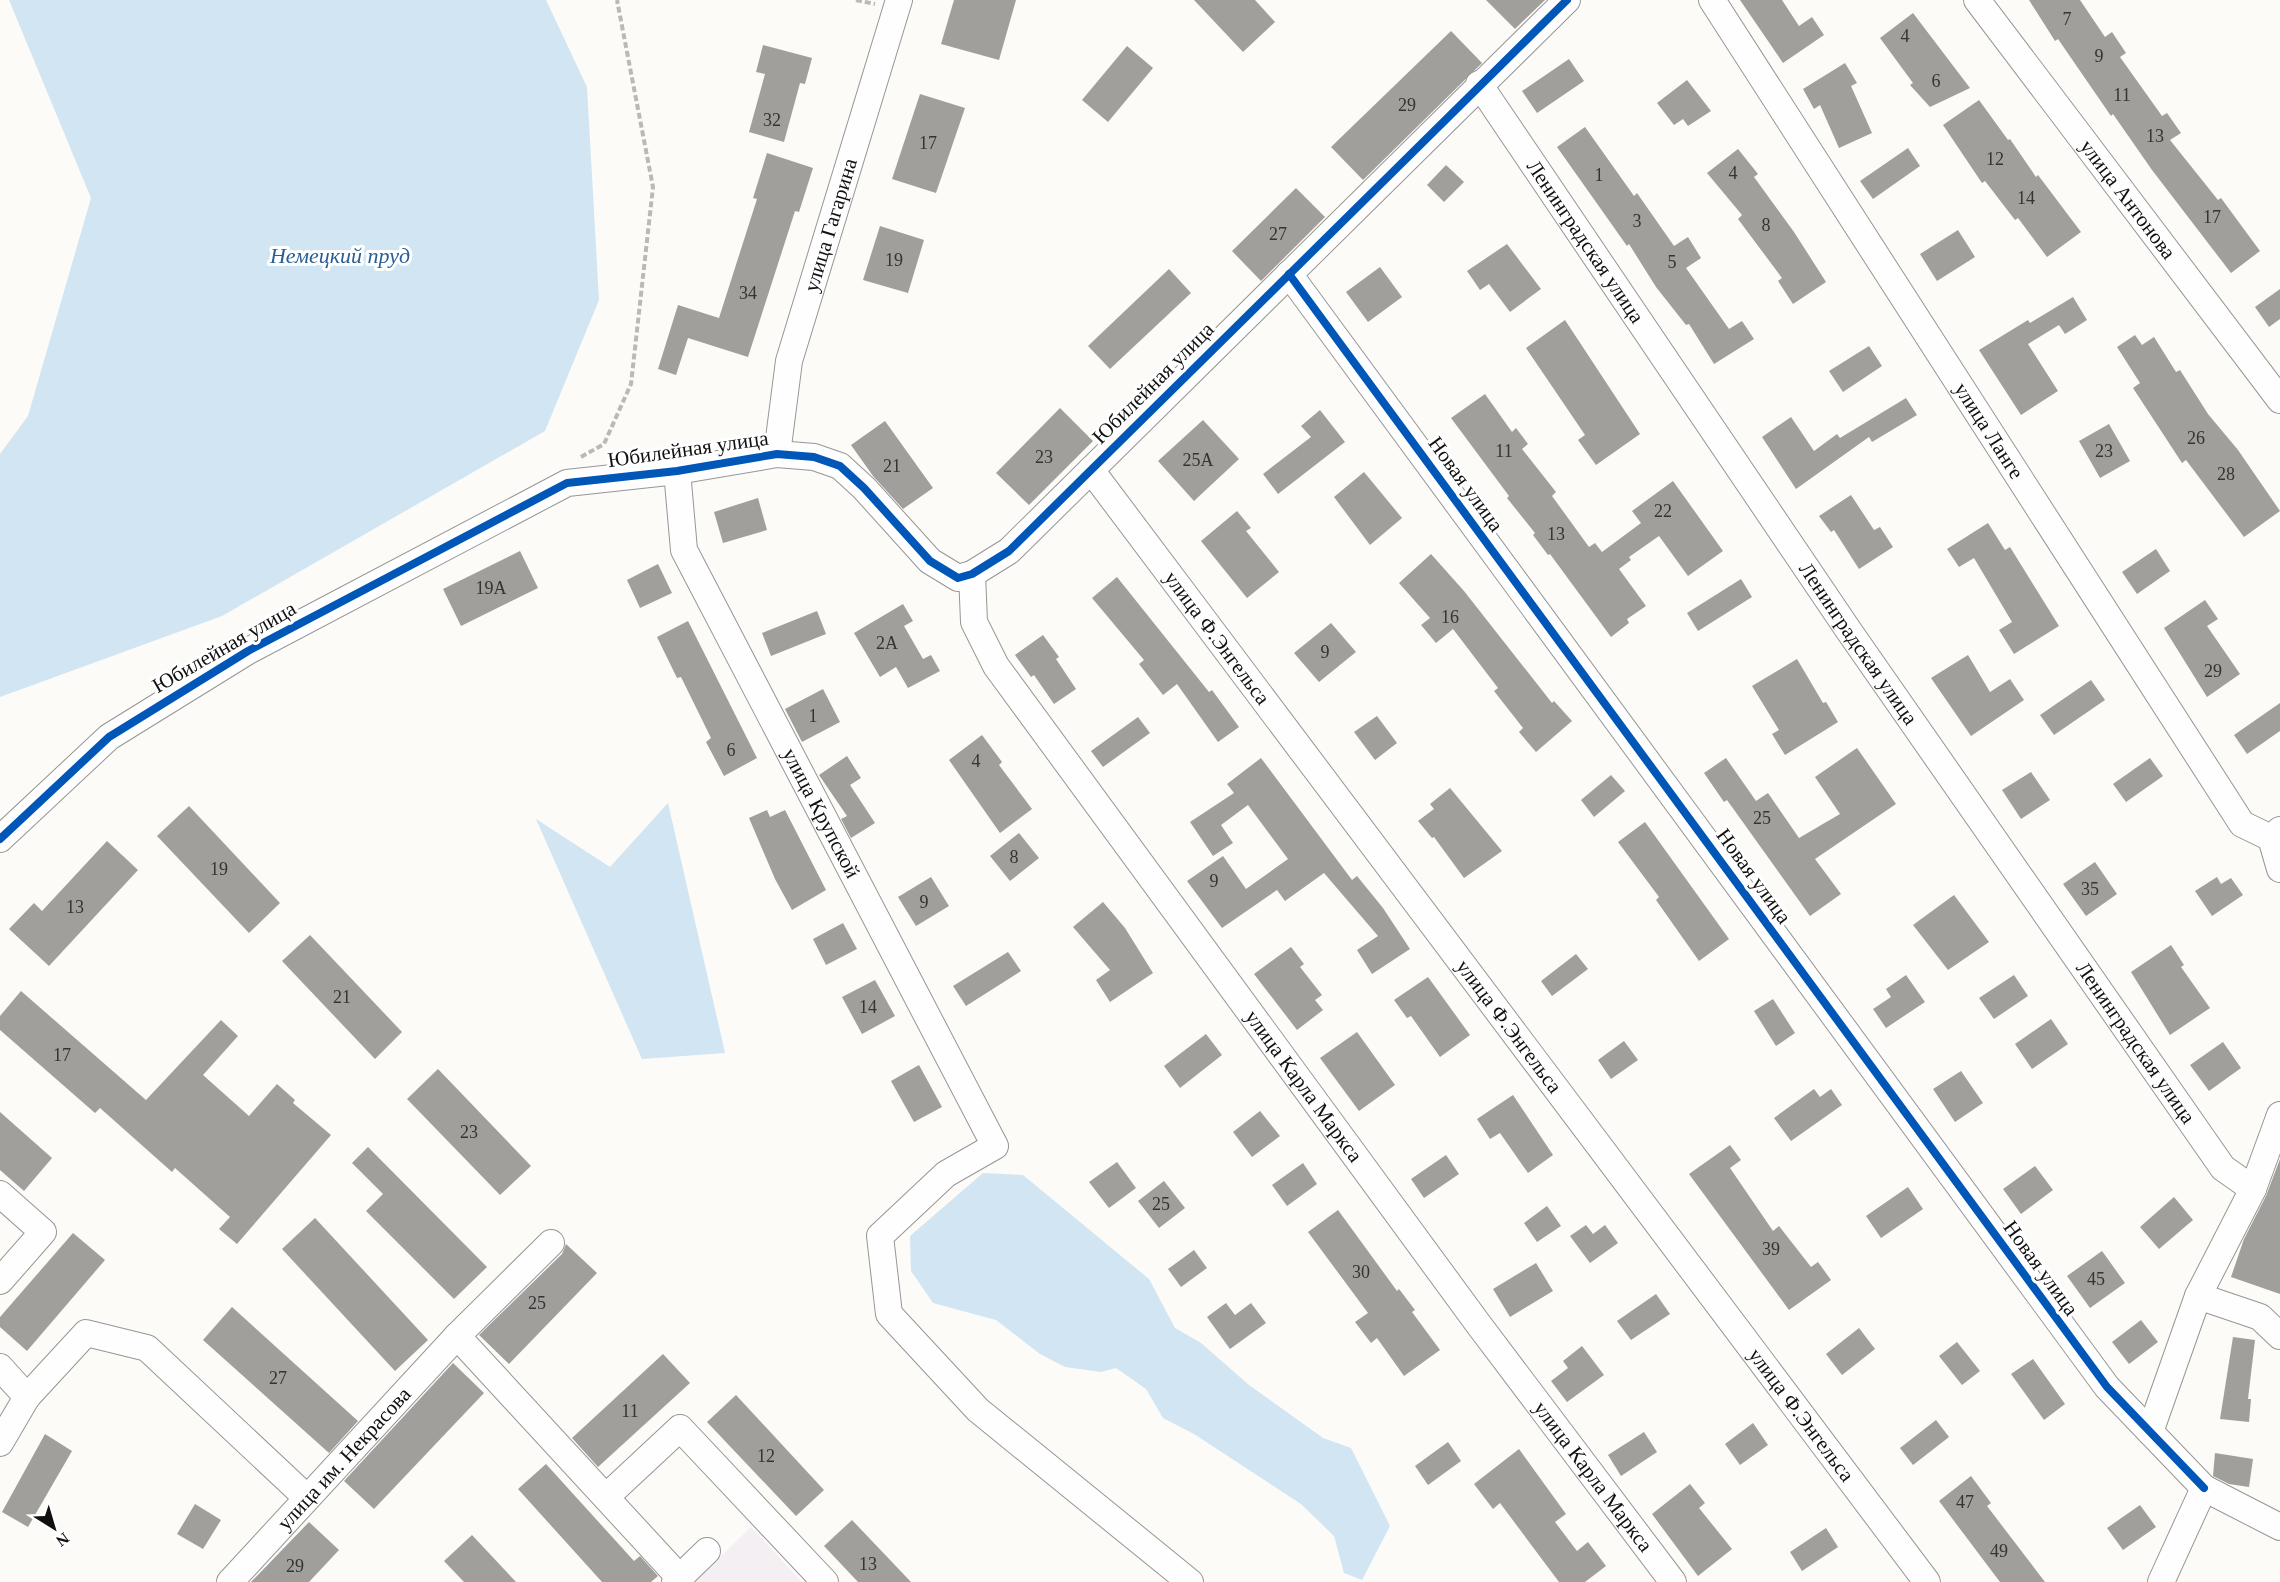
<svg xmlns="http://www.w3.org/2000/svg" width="2280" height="1582" font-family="'Times New Roman',serif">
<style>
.industrial{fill:#f4eff2}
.water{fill:#d1e5f2}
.building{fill:#a09f9c}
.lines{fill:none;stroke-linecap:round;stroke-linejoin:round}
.minor-casing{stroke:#969694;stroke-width:28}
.path{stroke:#b9b9b8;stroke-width:4;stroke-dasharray:6 3;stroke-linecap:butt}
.minor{stroke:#fffefe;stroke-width:26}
.cycleway-casing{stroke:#fff;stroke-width:11}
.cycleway{stroke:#0057b8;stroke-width:8}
.labels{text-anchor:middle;stroke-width:6;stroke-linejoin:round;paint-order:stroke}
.number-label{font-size:18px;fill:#343433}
.street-label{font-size:21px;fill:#101010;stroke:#fff}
.water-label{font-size:22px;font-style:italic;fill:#275f95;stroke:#fff}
</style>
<rect width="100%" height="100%" fill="#fcfbf7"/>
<polygon class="industrial" points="751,1527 802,1582 695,1582"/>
<g class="water">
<polygon points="9,0 546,0 587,87 599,300 545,431 222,616 0,697 0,454 28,416 91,198"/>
<polygon points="668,803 725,1053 642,1059 536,819 610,867"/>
<polygon points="983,1173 1023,1175 1149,1279 1175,1328 1201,1343 1249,1385 1323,1438 1351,1448 1390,1526 1362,1580 1344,1573 1334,1536 1301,1504 1194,1434 1163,1418 1146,1389 1116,1368 1101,1372 1065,1367 1040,1354 996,1320 933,1303 911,1271 910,1236"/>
</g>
<g class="building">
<polygon points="954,0 1016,0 999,60 941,44"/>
<polygon points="1194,0 1255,0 1275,22 1243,52"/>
<polygon points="1486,0 1545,0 1515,29"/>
<polygon points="1740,0 1782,0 1799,26 1812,17 1824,35 1783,63"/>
<polygon points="2029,0 2080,0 2105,37 2112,32 2126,53 2120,57 2162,116 2167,113 2181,133 2170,140 2218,200 2221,198 2260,251 2231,273 2152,170 2113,114 2111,116 2058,39 2055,41"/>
<polygon points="1913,13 1970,88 1930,107 1910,85 1913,83 1880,38"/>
<polygon points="1451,31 1482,63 1363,180 1331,147"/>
<polygon points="763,45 812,58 805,84 800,83 784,142 749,132 765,74 756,72"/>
<polygon points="1127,46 1153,68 1108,122 1082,100"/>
<polygon points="1569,59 1584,81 1537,113 1522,91"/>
<polygon points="1845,63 1857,83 1851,86 1872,133 1839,148 1820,105 1814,109 1803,89"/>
<polygon points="1687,80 1711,111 1688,126 1683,119 1674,125 1657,103"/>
<polygon points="920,94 965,108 936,193 892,179"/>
<polygon points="1979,100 2008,140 2010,139 2036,177 2038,175 2081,232 2047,257 2018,218 2015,220 1985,181 1982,183 1943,125"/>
<polygon points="1585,127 1634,196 1637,193 1674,246 1688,237 1701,258 1686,268 1729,329 1742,321 1754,339 1714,364 1689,324 1686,325 1656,287 1629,244 1627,246 1557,147"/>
<polygon points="1908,148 1920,166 1873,199 1860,181"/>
<polygon points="1738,149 1758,174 1754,177 1794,232 1826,282 1793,304 1778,281 1782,278 1738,219 1742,215 1707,173"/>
<polygon points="767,153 813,168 799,212 795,211 748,357 688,338 676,375 658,369 678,305 719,318 757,199 753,198"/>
<polygon points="1446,165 1464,182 1444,202 1427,185"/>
<polygon points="1296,188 1325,217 1261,281 1232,251"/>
<polygon points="880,226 924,240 908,293 863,280"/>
<polygon points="1958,230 1975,257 1937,281 1920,254"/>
<polygon points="1507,244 1541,289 1510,312 1489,284 1480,290 1467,271"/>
<polygon points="1380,267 1402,297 1368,322 1346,292"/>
<polygon points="1169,269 1191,293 1110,369 1088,346"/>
<polygon points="2280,289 2280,319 2269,327 2255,307"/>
<polygon points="2073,297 2087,320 2065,334 2059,325 2028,344 2058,391 2021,415 1979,350 2028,320 2030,323"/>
<polygon points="1565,320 1640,434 1596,465 1578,440 1585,435 1526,348"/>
<polygon points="2135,335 2142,345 2154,337 2176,372 2180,370 2208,414 2238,450 2280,511 2244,537 2186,460 2182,463 2133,388 2140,383 2117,347"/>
<polygon points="1869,346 1882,366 1843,392 1829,371"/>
<polygon points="1485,394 1512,432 1516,428 1528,444 1522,449 1556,492 1552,496 1589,547 1595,543 1602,552 1641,523 1632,511 1673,481 1723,551 1688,576 1659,536 1629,557 1631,560 1619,569 1646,606 1627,619 1629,623 1611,637 1550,554 1548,555 1533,535 1535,533 1507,498 1509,496 1451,418"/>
<polygon points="1906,398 1917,415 1872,442 1869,437 1796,489 1762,437 1791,417 1814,451 1837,434 1840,438"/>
<polygon points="1060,408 1093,441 1029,505 996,473"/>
<polygon points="1320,410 1345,442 1278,494 1263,474 1311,437 1301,426"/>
<polygon points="1203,420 1239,459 1194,501 1158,461"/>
<polygon points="885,421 933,488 903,509 873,476 851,445"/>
<polygon points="2109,424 2130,461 2100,478 2079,441"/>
<polygon points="1364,472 1402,518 1370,545 1334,497"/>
<polygon points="1851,495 1874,530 1880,527 1893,547 1859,569 1834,530 1831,532 1819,516"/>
<polygon points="758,498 767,530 723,543 714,512"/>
<polygon points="1237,511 1251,528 1246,531 1279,572 1247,598 1201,541"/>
<polygon points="1988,523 2005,550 2010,547 2059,626 2014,654 1999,630 2012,622 1974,558 1959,567 1947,549"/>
<polygon points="2156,549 2170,571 2137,594 2122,572"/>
<polygon points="520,551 538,588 461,626 443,589"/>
<polygon points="1431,554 1464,591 1552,703 1554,701 1572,721 1536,752 1519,732 1523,728 1494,691 1498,688 1453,629 1436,643 1421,625 1430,618 1399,583"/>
<polygon points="658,564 672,593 640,608 627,580"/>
<polygon points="1117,577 1209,692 1212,690 1239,727 1218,742 1177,684 1163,695 1139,664 1144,660 1092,598"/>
<polygon points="1741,579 1752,597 1698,631 1687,613"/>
<polygon points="2205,600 2218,619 2207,626 2240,674 2207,697 2164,628"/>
<polygon points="903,604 913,621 904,626 923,659 931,655 940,671 908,688 896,667 880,677 854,633"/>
<polygon points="817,611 826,634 771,656 762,633"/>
<polygon points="688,621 757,758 724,776 706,742 711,738 681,677 677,678 657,637"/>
<polygon points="1331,623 1356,652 1319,682 1294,653"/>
<polygon points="1043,635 1059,657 1056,659 1076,689 1054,704 1034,675 1031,677 1015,655"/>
<polygon points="1968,655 1990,692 2010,679 2024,700 1971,736 1931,678"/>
<polygon points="1797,659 1823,703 1826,702 1838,722 1785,755 1772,734 1779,730 1752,686"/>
<polygon points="2091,680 2105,700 2054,735 2040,715"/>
<polygon points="823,689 840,722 802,742 785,709"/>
<polygon points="2280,703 2280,731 2247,754 2234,735"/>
<polygon points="1377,716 1397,743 1375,760 1354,732"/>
<polygon points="1138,717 1150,733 1103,767 1091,751"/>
<polygon points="982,735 1002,762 999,765 1032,809 1000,833 949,760"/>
<polygon points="1857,748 1896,804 1815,859 1841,894 1810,916 1727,800 1724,802 1704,773 1726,758 1756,801 1768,793 1799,838 1840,814 1815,777"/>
<polygon points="847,756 861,778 850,785 875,823 851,838 841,819 847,816 819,775"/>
<polygon points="1261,758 1352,880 1357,876 1383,908 1410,949 1372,974 1357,950 1378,936 1324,873 1285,901 1277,890 1222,928 1187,881 1223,856 1246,889 1288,859 1248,805 1221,825 1233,843 1213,856 1190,822 1234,793 1227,784"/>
<polygon points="2150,758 2163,776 2126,802 2113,784"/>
<polygon points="2031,772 2050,800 2021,819 2002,790"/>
<polygon points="1611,775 1625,791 1594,817 1581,800"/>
<polygon points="1450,788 1502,851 1464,878 1434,837 1432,838 1418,821 1434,809 1430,804"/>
<polygon points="189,806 280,903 249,933 157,836"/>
<polygon points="767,810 770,817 785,810 826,890 792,910 775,879 749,818"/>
<polygon points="1645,822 1729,939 1699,961 1656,900 1659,897 1618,842"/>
<polygon points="1019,833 1039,858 1010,881 990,856"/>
<polygon points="107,841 138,870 49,966 9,929 34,903 42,911"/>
<polygon points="2095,862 2117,894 2086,916 2063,884"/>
<polygon points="931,877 949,906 916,926 898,897"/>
<polygon points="2217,877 2221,884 2231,878 2243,895 2212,916 2195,891"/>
<polygon points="1954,895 1989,942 1948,970 1913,925"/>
<polygon points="1103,902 1125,928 1153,973 1110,1002 1096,980 1110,970 1073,927"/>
<polygon points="843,923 857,949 826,965 813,939"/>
<polygon points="310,935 402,1032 375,1059 282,961"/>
<polygon points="2171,945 2184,965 2181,967 2210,1008 2170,1035 2131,972"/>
<polygon points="1291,947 1304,964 1300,967 1322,995 1315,1000 1323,1010 1297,1030 1254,974"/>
<polygon points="1008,952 1021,971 966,1006 953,986"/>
<polygon points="1576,954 1588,969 1552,996 1541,981"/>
<polygon points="1906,975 1925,1002 1886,1028 1873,1009 1891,997 1886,989"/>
<polygon points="2014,975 2028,996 1994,1019 1979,998"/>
<polygon points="1428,977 1470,1035 1440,1057 1411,1016 1407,1018 1394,1000"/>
<polygon points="875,980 895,1016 862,1034 842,997"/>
<polygon points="21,991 146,1100 221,1020 238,1036 203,1075 249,1116 277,1084 295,1100 293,1103 331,1135 237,1244 219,1229 230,1217 175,1168 172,1172 100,1108 95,1113 0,1030 0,1016"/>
<polygon points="1773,999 1795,1033 1776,1046 1754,1011"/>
<polygon points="2051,1019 2068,1044 2032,1069 2015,1044"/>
<polygon points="1357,1032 1395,1085 1359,1111 1320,1058"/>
<polygon points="1206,1034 1222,1055 1180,1088 1164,1066"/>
<polygon points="1624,1041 1638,1060 1611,1079 1598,1060"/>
<polygon points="2223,1042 2241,1068 2209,1091 2190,1065"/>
<polygon points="919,1065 942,1107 914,1122 891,1081"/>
<polygon points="438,1069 531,1166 500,1195 407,1099"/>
<polygon points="1961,1071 1983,1103 1955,1122 1933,1089"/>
<polygon points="1814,1089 1820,1097 1831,1089 1842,1105 1791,1141 1774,1118"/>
<polygon points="1513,1095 1553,1155 1528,1173 1500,1133 1490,1139 1477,1119"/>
<polygon points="1260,1111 1280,1136 1252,1157 1233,1132"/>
<polygon points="0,1112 52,1158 24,1191 0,1170"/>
<polygon points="1730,1145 1741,1160 1730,1168 1773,1231 1779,1226 1811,1267 1818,1262 1831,1280 1789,1310 1689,1174"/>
<polygon points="368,1147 487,1267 454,1299 366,1211 383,1194 352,1163"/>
<polygon points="1446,1155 1459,1174 1424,1198 1411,1179"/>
<polygon points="2280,1159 2280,1294 2231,1277 2244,1239 2266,1196"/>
<polygon points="1117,1162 1136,1188 1109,1208 1089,1182"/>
<polygon points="1303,1163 1317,1184 1287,1206 1272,1185"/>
<polygon points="2035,1166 2053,1190 2021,1214 2003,1189"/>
<polygon points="1164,1181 1185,1208 1159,1228 1138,1201"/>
<polygon points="1908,1187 1923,1209 1881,1238 1866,1216"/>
<polygon points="2174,1197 2193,1220 2159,1249 2140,1227"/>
<polygon points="1547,1206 1561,1226 1537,1242 1524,1223"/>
<polygon points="1338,1210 1397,1291 1399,1289 1415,1310 1412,1312 1440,1350 1404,1376 1377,1338 1371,1343 1355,1322 1368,1313 1308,1232"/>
<polygon points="315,1218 428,1340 395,1371 282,1249"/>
<polygon points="1586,1225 1593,1234 1605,1225 1618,1243 1590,1263 1570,1236"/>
<polygon points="73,1233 105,1260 27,1351 0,1327 0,1317"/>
<polygon points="566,1244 597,1273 509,1364 479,1335 562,1254"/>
<polygon points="1194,1250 1207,1268 1181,1287 1168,1269"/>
<polygon points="2102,1251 2125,1283 2090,1308 2067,1276"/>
<polygon points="1536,1263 1553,1291 1510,1317 1493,1289"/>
<polygon points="1656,1294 1670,1314 1631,1340 1617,1321"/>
<polygon points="1226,1303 1235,1315 1251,1303 1266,1323 1230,1349 1207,1317"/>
<polygon points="232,1307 358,1421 329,1453 203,1340"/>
<polygon points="2141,1320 2158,1342 2129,1364 2112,1342"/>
<polygon points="1859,1328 1875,1349 1842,1375 1826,1354"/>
<polygon points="2233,1337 2255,1340 2248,1399 2251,1399 2249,1422 2220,1419"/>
<polygon points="1957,1342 1980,1371 1962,1385 1939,1356"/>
<polygon points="1582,1346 1604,1375 1567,1402 1551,1381 1568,1368 1563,1361"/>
<polygon points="663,1354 690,1383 598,1467 572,1438"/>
<polygon points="2033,1359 2065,1404 2044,1420 2011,1374"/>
<polygon points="453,1363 484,1393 374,1509 344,1481"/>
<polygon points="736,1395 824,1490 796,1516 707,1422"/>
<polygon points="1936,1420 1949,1437 1913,1465 1900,1448"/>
<polygon points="1753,1423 1768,1445 1740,1465 1725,1444"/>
<polygon points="1644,1432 1657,1452 1621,1476 1608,1455"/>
<polygon points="45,1434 72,1451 28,1527 2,1512"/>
<polygon points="1448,1442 1461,1461 1428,1485 1415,1466"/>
<polygon points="1519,1449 1566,1514 1555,1522 1577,1551 1588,1542 1606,1566 1585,1582 1559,1582 1500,1503 1493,1509 1474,1484"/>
<polygon points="2215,1453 2253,1459 2249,1487 2229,1484 2213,1476"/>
<polygon points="546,1464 634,1561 640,1556 658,1576 651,1582 602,1582 518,1489"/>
<polygon points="1971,1476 1991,1503 1987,1506 2045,1582 2000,1582 1939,1501"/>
<polygon points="1690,1484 1705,1503 1699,1508 1732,1549 1698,1576 1652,1514"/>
<polygon points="195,1504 221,1520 203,1549 177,1534"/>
<polygon points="2140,1505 2156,1527 2123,1550 2107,1528"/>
<polygon points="852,1520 911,1582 858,1582 824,1546"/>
<polygon points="309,1522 339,1550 309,1582 251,1582"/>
<polygon points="1826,1528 1838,1547 1802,1571 1790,1552"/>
<polygon points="472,1535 516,1582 464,1582 444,1561"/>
</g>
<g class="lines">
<g class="minor-casing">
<g id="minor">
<path id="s1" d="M1712,0l530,824 29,14 9,-8"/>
<path id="s2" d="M1977,0l303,400"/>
<path id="s3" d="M1479,84l370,547 374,537 30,21"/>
<polyline points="1289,274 2107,1387 2204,1488"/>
<path id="s4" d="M777,454l12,-93 110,-361"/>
<path id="s5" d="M1091,470l836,1112"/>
<path id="s6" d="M677,471l7,79 311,596 -49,28 -66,62 9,78 89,96 212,172"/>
<path id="s7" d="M972,574l2,48 22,44 483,659 194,257"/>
<polyline points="2271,838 2280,869"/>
<polyline points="0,839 109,737 248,651 567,483 677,471 777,454 814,457 840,466 864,488 930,561 958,578 972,574 1009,551 1567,0"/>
<polyline points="0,1194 43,1232 0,1281"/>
<polyline points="551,1243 457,1336 680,1578"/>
<polyline points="2198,1296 2260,1317 2280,1336"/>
<polyline points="0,1367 27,1397"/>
<polyline points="2150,1432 2198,1296 2253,1189 2280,1115"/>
<polyline points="0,1443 27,1397 86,1333 147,1348 306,1497"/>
<polyline points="606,1497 680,1428 825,1582"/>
<path id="s8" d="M230,1582l227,-246"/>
<polyline points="675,1582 707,1551"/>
<polyline points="2161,1582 2204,1488 2280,1527"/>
</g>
</g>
<g class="path">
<polyline points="856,0 875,4"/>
<polyline points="581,457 604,444 631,384 653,187 617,0"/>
</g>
<use href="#minor" class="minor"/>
<g class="cycleway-casing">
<g id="cycleway">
<polyline points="1289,274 2107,1387 2204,1488"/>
<polyline points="0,839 109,737 248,651 567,483 677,471 777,454 814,457 840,466 864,488 930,561 958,578 972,574 1009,551 1567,0"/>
</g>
</g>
<use href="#cycleway" class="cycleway"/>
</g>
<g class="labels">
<g class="number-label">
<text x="2067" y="25">7</text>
<text x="1905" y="42">4</text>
<text x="2099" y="62">9</text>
<text x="1936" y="87">6</text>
<text x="2122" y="101">11</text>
<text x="1407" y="111">29</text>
<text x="772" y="126">32</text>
<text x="2155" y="142">13</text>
<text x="928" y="149">17</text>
<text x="1995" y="165">12</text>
<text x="1733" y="179">4</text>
<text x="1599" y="181">1</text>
<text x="2026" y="204">14</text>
<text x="2212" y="223">17</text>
<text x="1637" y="227">3</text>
<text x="1766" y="231">8</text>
<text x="1278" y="240">27</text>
<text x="894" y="266">19</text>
<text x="1672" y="268">5</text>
<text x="748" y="299">34</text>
<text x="2196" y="444">26</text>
<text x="1504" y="457">11</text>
<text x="2104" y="457">23</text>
<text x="1044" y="463">23</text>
<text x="1198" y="466">25А</text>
<text x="892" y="472">21</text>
<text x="2226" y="480">28</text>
<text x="1663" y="517">22</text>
<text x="1556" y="540">13</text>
<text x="491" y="594">19А</text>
<text x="1450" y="623">16</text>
<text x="887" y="649">2А</text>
<text x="1325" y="658">9</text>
<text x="2213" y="677">29</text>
<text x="813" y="722">1</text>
<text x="731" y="756">6</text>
<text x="976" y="767">4</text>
<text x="1762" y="824">25</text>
<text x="1014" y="863">8</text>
<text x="219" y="875">19</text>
<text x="1214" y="887">9</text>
<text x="2090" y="895">35</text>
<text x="924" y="908">9</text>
<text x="75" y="913">13</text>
<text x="342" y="1003">21</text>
<text x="868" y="1013">14</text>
<text x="62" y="1061">17</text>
<text x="469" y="1138">23</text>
<text x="1161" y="1210">25</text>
<text x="1771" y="1255">39</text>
<text x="1361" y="1278">30</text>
<text x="2096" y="1285">45</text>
<text x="537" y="1309">25</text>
<text x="278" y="1384">27</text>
<text x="630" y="1417">11</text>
<text x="766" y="1462">12</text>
<text x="1965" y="1508">47</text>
<text x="1999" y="1557">49</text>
<text x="868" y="1570">13</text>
<text x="295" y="1572">29</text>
</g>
<g class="street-label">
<text dy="7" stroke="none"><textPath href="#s2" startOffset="250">улица Антонова</textPath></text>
<text dy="7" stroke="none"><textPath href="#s4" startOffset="236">улица Гагарина</textPath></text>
<text dy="7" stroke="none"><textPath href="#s3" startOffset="190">Ленинградская улица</textPath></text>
<text transform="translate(1153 383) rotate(-45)" y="7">Юбилейная улица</text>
<text dy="7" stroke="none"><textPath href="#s1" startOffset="512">улица Ланге</textPath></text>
<text transform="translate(688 449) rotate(-8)" y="7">Юбилейная улица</text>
<text transform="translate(1466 484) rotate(54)" y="7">Новая улица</text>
<text dy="7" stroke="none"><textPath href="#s5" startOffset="210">улица Ф.Энгельса</textPath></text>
<text dy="7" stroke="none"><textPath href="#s3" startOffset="676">Ленинградская улица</textPath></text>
<text transform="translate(224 647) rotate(-30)" y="7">Юбилейная улица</text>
<text dy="7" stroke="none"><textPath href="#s6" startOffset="376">улица Крупской</textPath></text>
<text transform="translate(1754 876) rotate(54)" y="7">Новая улица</text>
<text dy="7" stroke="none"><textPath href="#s5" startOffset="696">улица Ф.Энгельса</textPath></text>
<text dy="7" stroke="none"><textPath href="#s3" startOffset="1162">Ленинградская улица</textPath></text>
<text dy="7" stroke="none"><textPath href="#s7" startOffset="618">улица Карла Маркса</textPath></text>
<text transform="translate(2041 1268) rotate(54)" y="7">Новая улица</text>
<text dy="7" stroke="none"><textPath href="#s5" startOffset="1182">улица Ф.Энгельса</textPath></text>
<text dy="7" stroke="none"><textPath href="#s8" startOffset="168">улица им. Некрасова</textPath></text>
<text dy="7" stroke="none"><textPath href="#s7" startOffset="1104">улица Карла Маркса</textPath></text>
</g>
<g class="water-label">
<text x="340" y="263">Немецкий пруд</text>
</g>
</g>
<g transform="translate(54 1528) rotate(143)" stroke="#ffffff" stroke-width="4.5" paint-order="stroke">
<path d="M0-4.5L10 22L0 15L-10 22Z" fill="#101010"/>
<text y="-9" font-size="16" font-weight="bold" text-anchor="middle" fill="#101010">N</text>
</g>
</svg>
